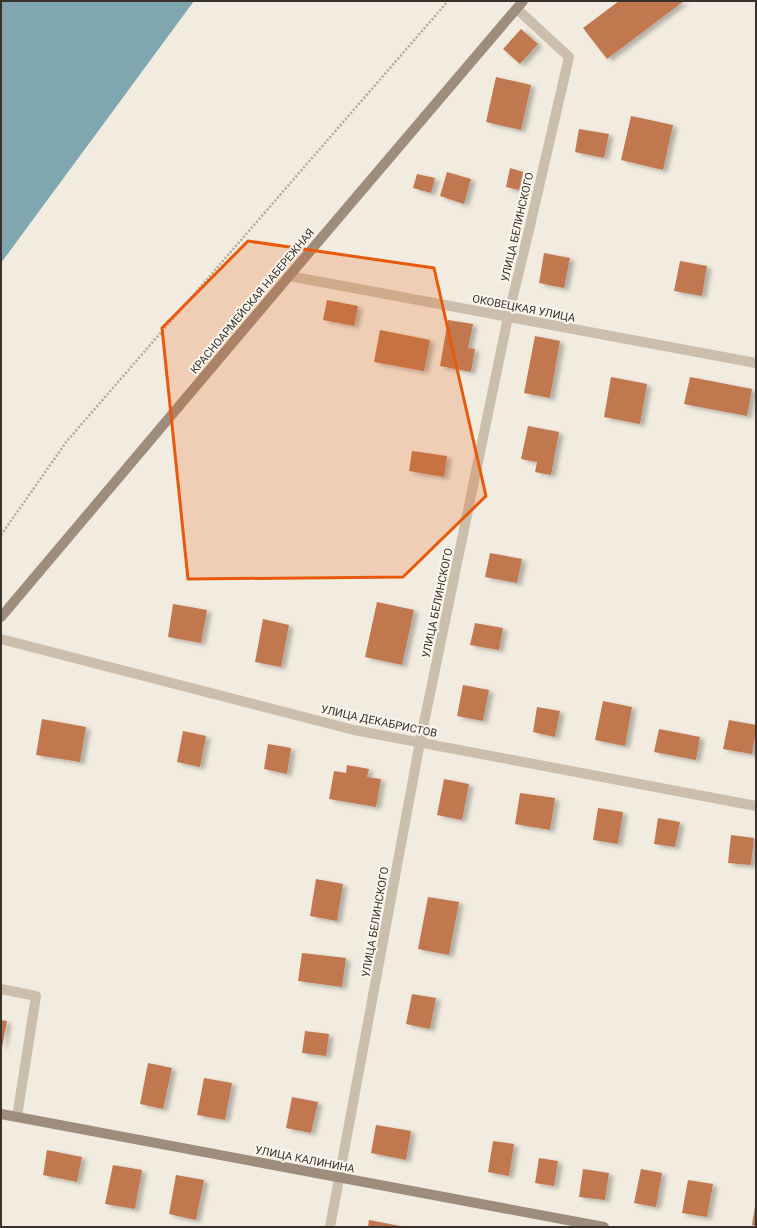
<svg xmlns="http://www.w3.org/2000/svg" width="757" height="1228" font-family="Roboto,sans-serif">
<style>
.water{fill:#80a7af}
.building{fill:#c1784f;filter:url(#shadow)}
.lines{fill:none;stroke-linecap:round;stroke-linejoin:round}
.path{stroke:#b6a896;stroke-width:2.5;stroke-dasharray:2 2;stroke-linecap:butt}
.lane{stroke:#cbbeac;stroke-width:10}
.street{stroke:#cbbeac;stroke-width:10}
.secondary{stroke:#9e8d7d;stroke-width:10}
.marked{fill:#e8590c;fill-opacity:0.2;stroke:#e8590c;stroke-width:3;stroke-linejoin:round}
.labels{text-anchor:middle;stroke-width:4;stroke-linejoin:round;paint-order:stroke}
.street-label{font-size:11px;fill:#39312b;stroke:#faf5ed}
</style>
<defs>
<filter id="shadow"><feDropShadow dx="4.5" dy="2.5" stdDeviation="2" flood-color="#0004"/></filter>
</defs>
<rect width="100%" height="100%" fill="#f2ece0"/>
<polygon class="water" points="1,1 194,1 1,263"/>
<g class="building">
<polygon points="619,1 684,1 607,59 583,28"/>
<polygon points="521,29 538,44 520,64 503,49"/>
<polygon points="496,77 531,85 521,130 486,122"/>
<polygon points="631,116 673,125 663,170 621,160"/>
<polygon points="579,129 609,134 604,158 575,152"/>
<polygon points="510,168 523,172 519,190 506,187"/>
<polygon points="447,172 471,179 464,204 440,196"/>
<polygon points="417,174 435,178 431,193 413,188"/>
<polygon points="544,253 570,258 564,288 539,283"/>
<polygon points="680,261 707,266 702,296 674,291"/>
<polygon points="327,300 358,306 354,326 323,320"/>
<polygon points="448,320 473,324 468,348 475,349 471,372 440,366"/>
<polygon points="380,330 430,340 424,371 374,362"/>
<polygon points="535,336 560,341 550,398 524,393"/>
<polygon points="611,377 647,384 640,424 604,417"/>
<polygon points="690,377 752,389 747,416 684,404"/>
<polygon points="528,426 559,432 551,475 535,472 537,462 521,459"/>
<polygon points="412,451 447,456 444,477 409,471"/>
<polygon points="490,553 522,559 517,583 485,577"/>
<polygon points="377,602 414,610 402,665 365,657"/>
<polygon points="173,604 207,610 201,643 168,637"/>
<polygon points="263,619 289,625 281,667 255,662"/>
<polygon points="475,623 503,628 499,650 470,645"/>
<polygon points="463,685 489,690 483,721 457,716"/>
<polygon points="603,701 632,707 625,746 595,740"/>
<polygon points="537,707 560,711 555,737 533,732"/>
<polygon points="42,719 86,727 80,762 36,755"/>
<polygon points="729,720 756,725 756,731 752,754 723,749"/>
<polygon points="659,729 700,737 696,760 654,752"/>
<polygon points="183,731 206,736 200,767 177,762"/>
<polygon points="268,744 291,748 287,774 264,769"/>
<polygon points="347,765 369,769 367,777 381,779 376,807 329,799 334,771 346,773"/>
<polygon points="444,779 469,784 462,820 437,815"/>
<polygon points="520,793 555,798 550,830 515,824"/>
<polygon points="598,808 623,812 618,844 593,840"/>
<polygon points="658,818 680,822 675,847 654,844"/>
<polygon points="731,835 754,838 751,865 728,863"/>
<polygon points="316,879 343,884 337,921 310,916"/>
<polygon points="428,897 459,902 449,955 418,949"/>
<polygon points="302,953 346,958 342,987 298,981"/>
<polygon points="412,994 436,998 430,1029 406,1024"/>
<polygon points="1,1020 7,1021 2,1048 1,1047"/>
<polygon points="305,1031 329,1034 326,1056 302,1053"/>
<polygon points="148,1063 172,1068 163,1109 140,1104"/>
<polygon points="204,1078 232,1083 225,1120 197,1115"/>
<polygon points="292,1097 318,1102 311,1133 286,1128"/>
<polygon points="376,1125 411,1131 406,1160 371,1153"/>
<polygon points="493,1141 514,1144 509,1176 488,1172"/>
<polygon points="47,1150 82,1157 77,1182 43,1175"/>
<polygon points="539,1158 558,1161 554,1186 535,1183"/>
<polygon points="113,1165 142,1170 135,1209 105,1204"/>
<polygon points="583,1169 609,1173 605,1200 579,1197"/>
<polygon points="641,1169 662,1173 656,1207 634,1203"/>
<polygon points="176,1175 204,1180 196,1220 169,1214"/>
<polygon points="688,1180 713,1184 707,1217 682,1213"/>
<polygon points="755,1206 756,1206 756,1226 752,1225"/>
<polygon points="369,1220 400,1226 400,1227 368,1227"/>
</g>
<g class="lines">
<polyline class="path" points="1,535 67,441 448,1"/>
<g class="lane">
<polyline points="1,989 36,996 17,1117"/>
<polyline points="330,1227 420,742 508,317 529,230 569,57 517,9"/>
</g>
<g class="street">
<polyline points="289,276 756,363"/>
<polyline points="1,639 354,730 756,806"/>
</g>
<g class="secondary">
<polyline points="1,617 289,276 523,1"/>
<polyline points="1,1114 604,1227"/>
</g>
</g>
<path class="marked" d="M248,241l186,27 52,228 -83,81 -215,2 -26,-251z"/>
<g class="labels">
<g class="street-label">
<text transform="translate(517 227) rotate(-77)" y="4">УЛИЦА БЕЛИНСКОГО</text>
<text transform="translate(252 301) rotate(-50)" y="4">КРАСНОАРМЕЙСКАЯ НАБЕРЕЖНАЯ</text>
<text transform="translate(524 308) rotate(11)" y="4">ОКОВЕЦКАЯ УЛИЦА</text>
<text transform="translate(437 603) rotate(-78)" y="4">УЛИЦА БЕЛИНСКОГО</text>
<text transform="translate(379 721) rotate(12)" y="4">УЛИЦА ДЕКАБРИСТОВ</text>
<text transform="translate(375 922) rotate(-80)" y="4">УЛИЦА БЕЛИНСКОГО</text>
<text transform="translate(305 1159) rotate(11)" y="4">УЛИЦА КАЛИНИНА</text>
</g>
</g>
<rect width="757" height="1228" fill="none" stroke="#39312b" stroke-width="4"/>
</svg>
